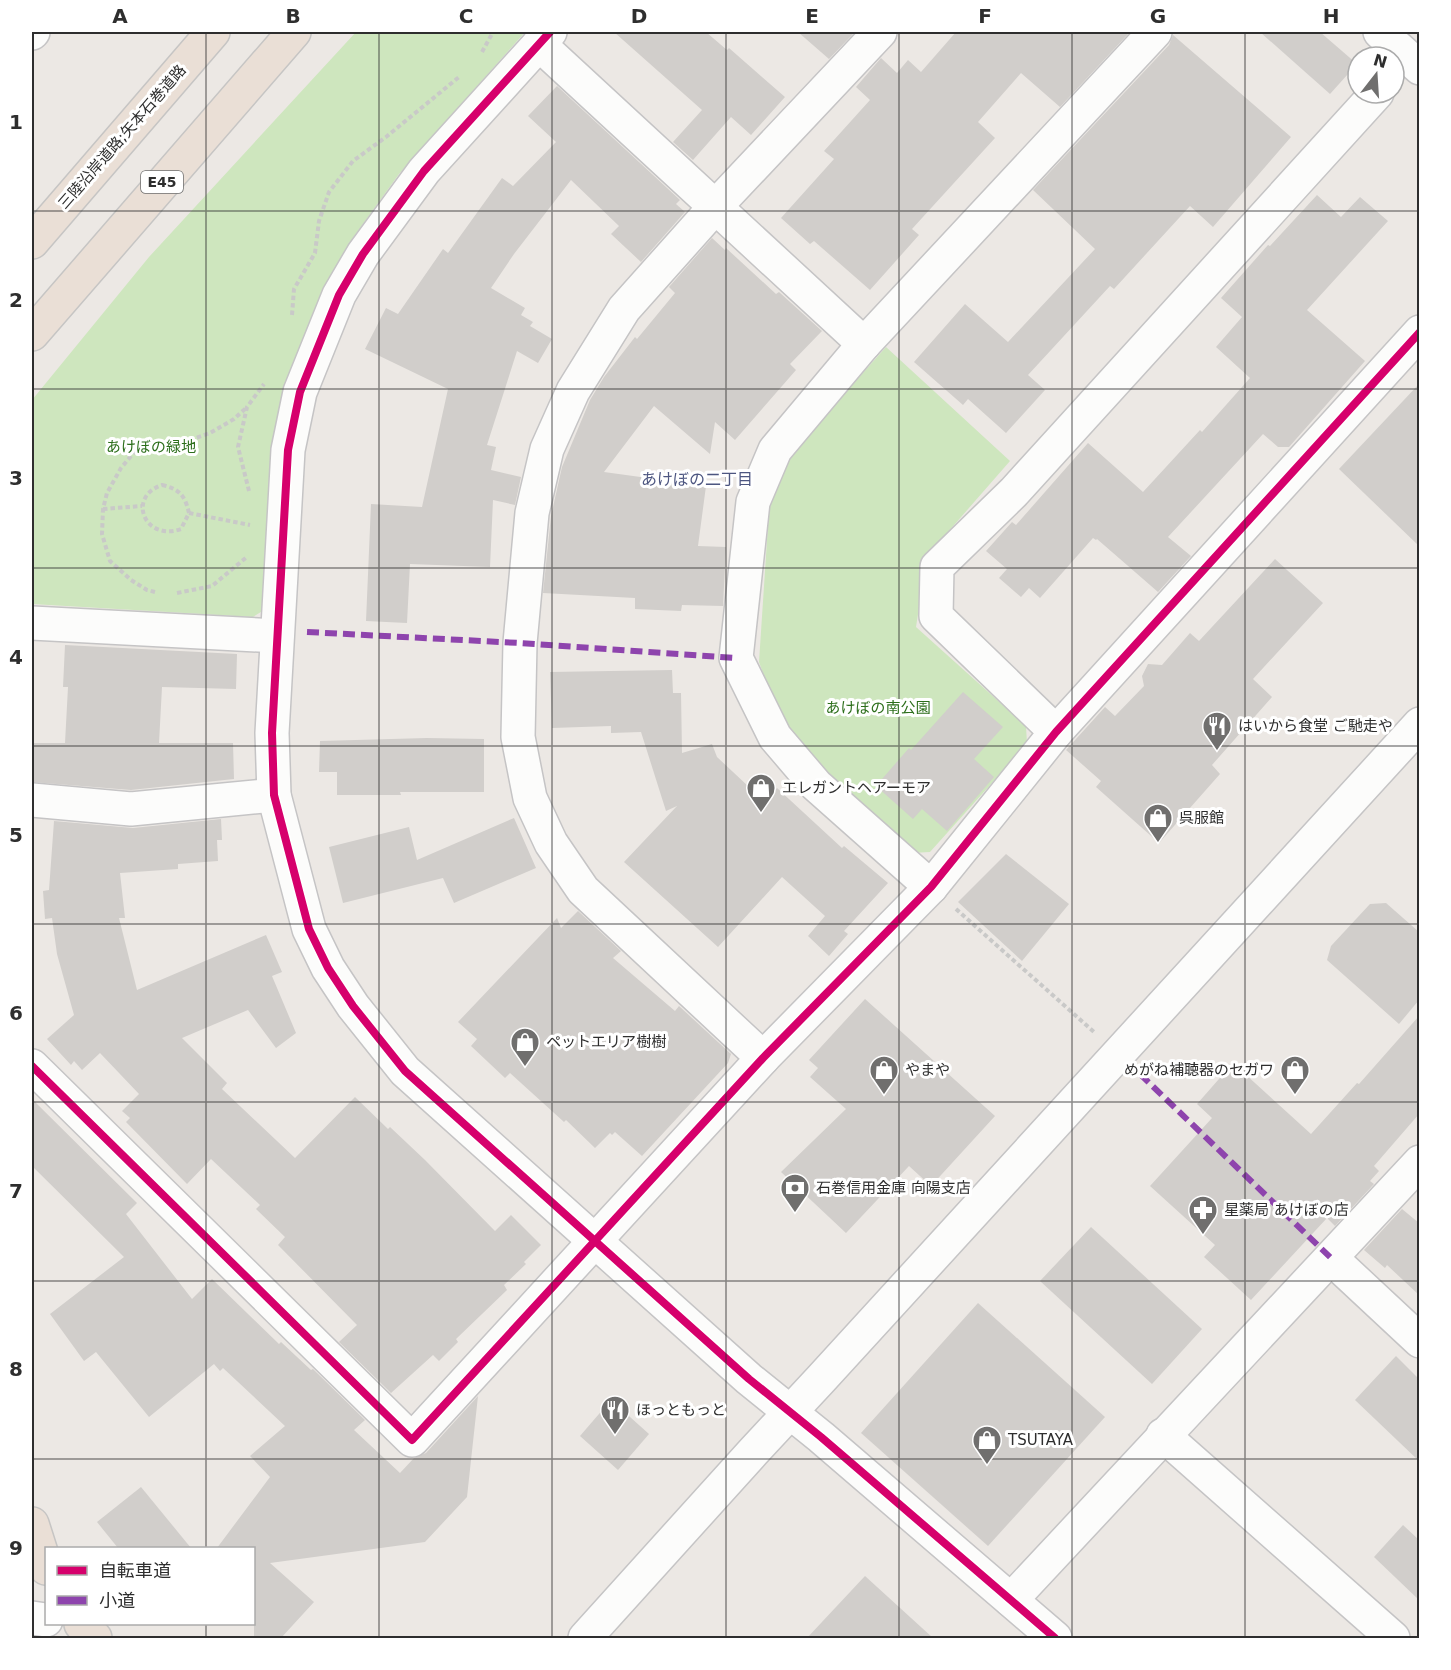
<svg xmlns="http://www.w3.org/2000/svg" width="1451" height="1670" font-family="'DejaVu Sans','Noto Sans JP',sans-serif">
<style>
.park{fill:#cee6be}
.building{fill:#d1cecb}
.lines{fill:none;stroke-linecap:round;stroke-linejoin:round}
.minor-casing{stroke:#c5c4c5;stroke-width:36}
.highway-casing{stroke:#c6c5c4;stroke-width:36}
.path{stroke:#c9c9c8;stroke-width:4;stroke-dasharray:4.5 3;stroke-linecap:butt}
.minor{stroke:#fcfcfb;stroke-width:33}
.highway{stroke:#eadfd6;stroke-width:33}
.quiet{stroke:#8e44ad;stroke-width:6;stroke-dasharray:12 6;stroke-linecap:butt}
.cycleway-casing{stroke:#fff;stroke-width:11}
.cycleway{stroke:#d6006c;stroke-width:8}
.grid{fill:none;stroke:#2e2e2e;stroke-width:1.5;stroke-opacity:0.55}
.labels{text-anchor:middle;stroke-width:6;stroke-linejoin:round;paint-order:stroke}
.shield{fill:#fff;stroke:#6d6d6d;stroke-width:1.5}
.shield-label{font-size:14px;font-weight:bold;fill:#2e2e2e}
.street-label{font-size:15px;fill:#2e2e2e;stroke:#fff}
.park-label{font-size:15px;fill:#2c6e1b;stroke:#fff}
.poi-label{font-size:15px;fill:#2e2e2e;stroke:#fff;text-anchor:start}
.neighbourhood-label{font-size:16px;fill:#4d5680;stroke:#fff}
.neatline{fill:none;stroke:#2e2e2e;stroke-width:2}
.grid-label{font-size:20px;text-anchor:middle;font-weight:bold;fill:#2e2e2e}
</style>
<rect width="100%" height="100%" fill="#ece8e4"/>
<g class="park">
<polygon points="356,32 525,32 399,174 350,242 321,293 290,371 271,457 264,610 253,617 32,604 32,400 149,257"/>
<polygon points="886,347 1010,461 927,556 916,627 1026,726 1027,744 930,852 911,853 785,734 759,662 769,510 784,461"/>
</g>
<g class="building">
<polygon points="614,32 706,32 727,50 729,48 785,97 751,135 731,117 693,160 673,142 702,110"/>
<polygon points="798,32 850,32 853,34 829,59"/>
<polygon points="956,32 1130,32 1060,107 1021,73 978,122 995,138 912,229 919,235 870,290 814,241 810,244 781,218 834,159 824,151 870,100 856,87 881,58 897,73 908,60 921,72"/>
<polygon points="1260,32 1320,32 1357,64 1330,94"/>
<polygon points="1173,35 1291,137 1213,227 1190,206 1114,289 1110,286 1028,375 1045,390 1006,433 968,399 963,405 914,362 965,304 1008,342 1095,249 1033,190 1169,45"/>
<polygon points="557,86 680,200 676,204 685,212 641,262 611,234 619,226 571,180 514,254 491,288 525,308 521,315 533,322 530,326 552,339 538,363 517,351 487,445 496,447 491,470 521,477 515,505 493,500 490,567 410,564 407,623 366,621 371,504 422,507 448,389 365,349 386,308 398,314 443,249 448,253 502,178 513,186 556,142 528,116"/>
<polygon points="1317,195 1341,217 1360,197 1388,221 1307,310 1365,361 1289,447 1278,447 1263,434 1168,537 1191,556 1158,592 1097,539 1096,540 1093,538 1040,598 1029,588 1021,597 999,578 1007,569 986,551 1012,522 1016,525 1088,443 1143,492 1200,430 1202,432 1250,378 1216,347 1242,317 1221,298 1268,245 1270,246"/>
<polygon points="712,238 725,250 726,248 776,294 779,292 822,331 790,364 796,370 735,440 715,422 710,454 654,406 604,472 706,486 698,546 726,547 723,606 682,605 681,611 635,609 635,598 543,593 551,516 562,467 590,400 604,377 635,337 637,339 675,293 669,287"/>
<polygon points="1419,384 1419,546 1339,469"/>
<polygon points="1275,559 1323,603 1253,679 1272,697 1212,765 1220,774 1159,843 1096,787 1101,781 1066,750 1105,707 1115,716 1144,686 1142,676 1148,664 1162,665 1190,633 1199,641"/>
<polygon points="65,645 237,654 236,689 162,687 159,743 233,743 234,779 131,790 32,782 32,743 65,743 68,687 63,687"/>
<polygon points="672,670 673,693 681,693 682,753 712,744 717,757 765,802 777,788 842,848 844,846 888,883 844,931 848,934 829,956 808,936 825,916 782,877 718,947 624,862 677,806 666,811 641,732 611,733 611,726 552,728 550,672"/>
<polygon points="963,692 1003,727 974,759 994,777 947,831 922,809 913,819 876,786 909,748 911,750"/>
<polygon points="427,738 484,739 484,792 400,792 401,795 337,795 337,772 319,772 320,741"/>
<polygon points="514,818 536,868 454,903 443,878 343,903 329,847 409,827 417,860"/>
<polygon points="221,819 222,840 217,840 218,861 178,864 178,869 120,873 125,918 119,918 137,990 266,935 282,972 272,976 296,1033 276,1048 248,1010 182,1038 227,1083 222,1089 295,1158 355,1097 388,1129 390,1127 425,1160 495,1231 511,1215 541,1245 524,1262 526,1264 504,1285 507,1290 456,1339 458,1342 439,1361 433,1355 391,1393 339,1342 357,1325 278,1245 285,1237 256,1209 260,1205 211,1159 187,1184 126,1122 130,1118 122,1111 139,1094 100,1053 82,1070 74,1061 71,1065 47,1039 74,1015 57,954 52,918 45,919 43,891 49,890 54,821 133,828"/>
<polygon points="1006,854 1069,904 1022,961 958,902"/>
<polygon points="1386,903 1419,932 1419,1000 1399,1024 1327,960 1331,946 1370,904"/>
<polygon points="578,911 621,951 613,958 675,1011 679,1006 731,1054 728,1063 642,1156 615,1132 612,1135 610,1133 595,1148 566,1120 564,1122 510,1073 505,1078 471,1046 477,1039 458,1022 557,918 561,928"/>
<polygon points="865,999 995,1116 931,1186 909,1166 846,1233 781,1172 846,1109 810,1077 818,1068 809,1060"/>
<polygon points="1419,1016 1419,1114 1374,1166 1379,1171 1370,1181 1374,1184 1335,1226 1327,1218 1251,1300 1204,1257 1215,1245 1150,1186 1212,1118 1197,1104 1233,1063 1311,1134 1357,1083 1359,1084"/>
<polygon points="32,1099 137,1203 126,1214 192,1299 212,1279 279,1344 281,1342 311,1370 313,1369 365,1420 354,1430 400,1473 414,1458 426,1453 478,1396 467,1497 425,1542 270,1563 314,1602 281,1638 254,1638 254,1548 217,1548 270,1477 250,1456 285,1426 223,1368 220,1371 214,1364 149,1417 96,1352 84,1361 50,1314 124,1257 32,1166"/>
<polygon points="1402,1209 1419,1223 1419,1295 1387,1265 1385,1268 1364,1250"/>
<polygon points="1091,1227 1202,1329 1152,1384 1040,1281"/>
<polygon points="978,1303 1105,1417 988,1546 861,1433"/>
<polygon points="1396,1356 1419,1379 1419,1461 1355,1400"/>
<polygon points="611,1400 649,1434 618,1470 580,1436"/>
<polygon points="141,1487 191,1548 118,1548 97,1522"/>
<polygon points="1403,1525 1419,1540 1419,1600 1374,1557"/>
<polygon points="865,1576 933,1638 807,1638"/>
</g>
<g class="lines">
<g class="minor-casing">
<g id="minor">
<polyline points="550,32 424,171 363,254 339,295 300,392 288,450 272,733 274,795 309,929 328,968 353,1006 405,1071 749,1379 821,1437 1055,1638"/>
<polyline points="1380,32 1420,68"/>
<polyline points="32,33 33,32"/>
<polyline points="539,44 864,344"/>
<polyline points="32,623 277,636"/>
<polyline points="1056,732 936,616 937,567 1014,492 1377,93"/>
<polyline points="32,800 131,809 274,795"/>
<polyline points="931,887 816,785 775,737 736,658 753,502 775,450 864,344 1155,32"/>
<polyline points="763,1058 583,890 551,843 530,798 518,737 520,643 532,513 547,449 573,391 624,309 715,207 880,32"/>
<polyline points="32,1066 412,1440 763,1058 931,887 1056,732 1420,332"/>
<polyline points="1331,1258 1420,1341"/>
<polyline points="1163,1435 1393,1638"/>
<polyline points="1011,1600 1420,1162"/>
<polyline points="32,1618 46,1620"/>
<polyline points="585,1638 753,1452 821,1379 1420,724"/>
</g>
</g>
<g class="highway-casing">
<g id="highway">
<polyline points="32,242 213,32"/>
<polyline points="32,334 294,32"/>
<polyline points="32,1524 46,1568"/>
<polyline points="81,1624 95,1638"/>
</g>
</g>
<g class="path">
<polyline points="482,52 493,32"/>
<polyline points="292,315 294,289 315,253 319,221 329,192 353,161 386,137 459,77"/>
<path d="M162,485c18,4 23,11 27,28l-8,16c-36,13 -55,-32 -19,-44z"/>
<polyline points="249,491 238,447 247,407 264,384"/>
<polyline points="103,509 142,506"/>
<polyline points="189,513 250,525"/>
<polyline points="155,592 147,590 131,580 110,561 102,534 103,509 107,493 121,468 136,450 150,446 173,446 210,433 234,419 246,408"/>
<polyline points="177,593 212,586 248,556"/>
<polyline points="956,909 1094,1032"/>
</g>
<use href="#minor" class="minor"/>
<use href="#highway" class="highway"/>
<g class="quiet">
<polyline points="307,632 520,643 736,658"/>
<polyline points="1140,1074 1331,1258"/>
</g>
<g class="cycleway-casing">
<g id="cycleway">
<polyline points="550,32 424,171 363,254 339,295 300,392 288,450 272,733 274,795 309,929 328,968 353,1006 405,1071 749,1379 821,1437 1055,1638"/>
<polyline points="32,1066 412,1440 763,1058 931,887 1056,732 1420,332"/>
</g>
</g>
<use href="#cycleway" class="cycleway"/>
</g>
<path class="grid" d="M206,32v1516M379,32v1606M552,32v1606M726,32v1606M899,32v1606M1072,32v1606M1245,32v1606M32,211h1388M32,389h1388M32,568h1388M32,746h1388M32,924h1388M32,1102h1388M32,1281h1388M32,1459h1388M206,1624v14"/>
<defs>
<g id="restaurant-pin" transform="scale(1.5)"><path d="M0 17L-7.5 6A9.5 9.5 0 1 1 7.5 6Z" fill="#706f6e" stroke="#fff"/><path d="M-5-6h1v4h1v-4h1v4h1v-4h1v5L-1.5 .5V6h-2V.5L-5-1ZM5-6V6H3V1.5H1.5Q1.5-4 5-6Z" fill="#fff"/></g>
<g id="shop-pin" transform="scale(1.5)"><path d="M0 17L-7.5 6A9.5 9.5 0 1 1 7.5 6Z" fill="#706f6e" stroke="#fff"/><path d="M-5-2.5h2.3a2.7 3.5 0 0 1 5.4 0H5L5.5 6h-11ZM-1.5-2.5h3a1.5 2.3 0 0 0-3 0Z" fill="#fff"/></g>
<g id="bank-pin" transform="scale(1.5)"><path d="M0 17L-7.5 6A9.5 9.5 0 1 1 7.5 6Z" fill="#706f6e" stroke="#fff"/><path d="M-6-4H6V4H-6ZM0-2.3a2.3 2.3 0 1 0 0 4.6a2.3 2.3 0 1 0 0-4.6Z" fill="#fff"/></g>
<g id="pharmacy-pin" transform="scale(1.5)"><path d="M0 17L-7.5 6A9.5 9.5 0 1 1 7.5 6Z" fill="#706f6e" stroke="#fff"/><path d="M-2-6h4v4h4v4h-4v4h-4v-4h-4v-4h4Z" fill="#fff"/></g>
</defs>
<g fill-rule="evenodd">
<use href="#restaurant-pin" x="1217" y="726"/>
<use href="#shop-pin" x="761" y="788"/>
<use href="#shop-pin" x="1158" y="818"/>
<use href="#shop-pin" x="525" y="1042"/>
<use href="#shop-pin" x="884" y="1070"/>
<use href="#shop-pin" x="1295" y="1070"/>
<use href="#bank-pin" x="795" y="1188"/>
<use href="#pharmacy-pin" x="1203" y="1210"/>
<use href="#restaurant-pin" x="615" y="1410"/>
<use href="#shop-pin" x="987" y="1440"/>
</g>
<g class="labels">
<rect class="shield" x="141" y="171" width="42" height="22" rx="4.5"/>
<g class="shield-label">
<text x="162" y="187">E45</text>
</g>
<g class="street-label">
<text transform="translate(122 137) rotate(-49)" y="5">三陸沿岸道路;矢本石巻道路</text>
</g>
<g class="park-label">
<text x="151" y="452">あけぼの緑地</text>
<text x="878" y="713">あけぼの南公園</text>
</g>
<g class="poi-label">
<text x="1238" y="731">はいから食堂 ご馳走や</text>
<text x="782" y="793">エレガントヘアーモア</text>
<text x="1179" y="823">呉服館</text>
<text x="546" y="1047">ペットエリア樹樹</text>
<text x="905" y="1075">やまや</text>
<text x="1274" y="1075" text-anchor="end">めがね補聴器のセガワ</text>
<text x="816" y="1193">石巻信用金庫 向陽支店</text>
<text x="1224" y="1215">星薬局 あけぼの店</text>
<text x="636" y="1415">ほっともっと</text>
<text x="1008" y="1445">TSUTAYA</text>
</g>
<g class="neighbourhood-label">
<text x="697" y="485">あけぼの二丁目</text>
</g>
</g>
<rect width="1451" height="1670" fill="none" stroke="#ffffff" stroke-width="66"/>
<rect x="45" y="1547" width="210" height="78" fill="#ffffff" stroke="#ababab" stroke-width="1.5"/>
<rect x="57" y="1566" width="30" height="9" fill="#d6006c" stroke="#ababab" stroke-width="1.5"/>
<text x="99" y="1577" font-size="18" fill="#2e2e2e">自転車道</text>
<rect x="57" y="1596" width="30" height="9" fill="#8e44ad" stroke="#ababab" stroke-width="1.5"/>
<text x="99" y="1607" font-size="18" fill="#2e2e2e">小道</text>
<g transform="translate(1376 75) rotate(17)"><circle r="28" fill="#ffffff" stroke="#ababab" stroke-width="1.5"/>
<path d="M0-4.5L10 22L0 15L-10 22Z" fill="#706f6e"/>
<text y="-9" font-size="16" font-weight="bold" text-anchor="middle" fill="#2e2e2e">N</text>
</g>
<rect x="33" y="33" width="1385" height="1604" class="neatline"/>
<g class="grid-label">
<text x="120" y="23">A</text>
<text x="293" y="23">B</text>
<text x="466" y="23">C</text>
<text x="639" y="23">D</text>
<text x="812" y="23">E</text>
<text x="985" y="23">F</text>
<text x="1158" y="23">G</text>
<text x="1331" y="23">H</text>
<text x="16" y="129">1</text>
<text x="16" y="307">2</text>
<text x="16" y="485">3</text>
<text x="16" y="664">4</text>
<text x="16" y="842">5</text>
<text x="16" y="1020">6</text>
<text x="16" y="1198">7</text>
<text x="16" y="1376">8</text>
<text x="16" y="1555">9</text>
</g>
</svg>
